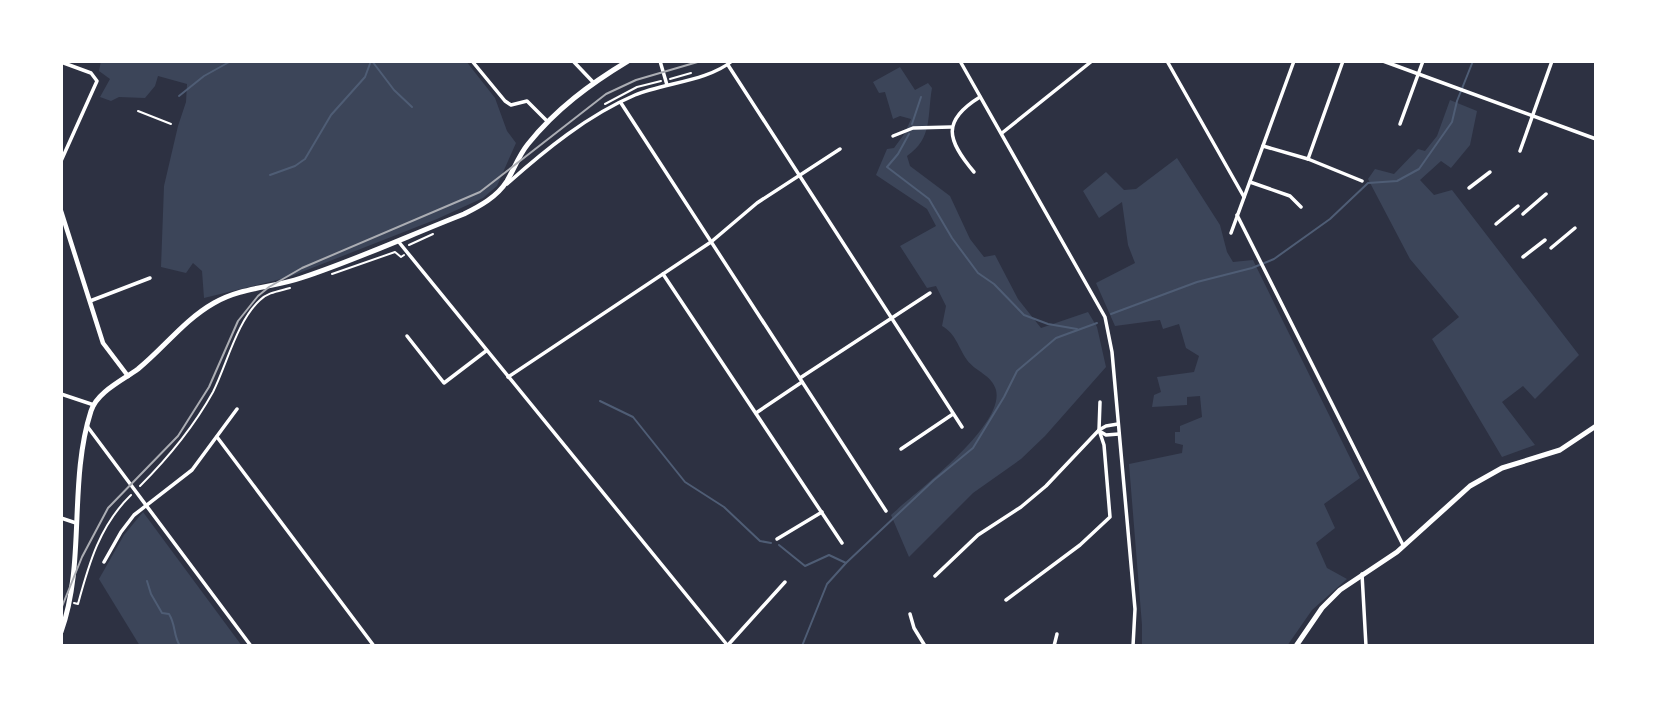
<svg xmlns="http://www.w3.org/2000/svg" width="1657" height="707" font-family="'IBM Plex Sans',sans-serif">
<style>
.green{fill:#3c4559}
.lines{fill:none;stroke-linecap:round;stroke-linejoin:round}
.stream{stroke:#4f5d75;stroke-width:2}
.path{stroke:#fff;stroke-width:2}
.service{stroke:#fff;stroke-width:2}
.minor{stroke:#fff;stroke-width:3.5}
.tertiary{stroke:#fff;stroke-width:4.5}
.secondary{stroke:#fff;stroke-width:5}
.rail{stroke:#abadb3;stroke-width:2}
</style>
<rect width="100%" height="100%" fill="#2d3142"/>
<g class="green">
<polygon points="101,61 466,61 495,98 507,131 516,143 497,186 483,198 437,219 289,277 204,298 202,271 193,263 186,273 161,267 164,186 178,126 186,102 187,84 158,76 155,86 145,98 119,97 111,101 100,97 110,79 99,71"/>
<path d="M900,67l15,23 13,-7 4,5c-5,28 1,50 -25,68l3,10 40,30 20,43 14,18 11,-2 23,44 23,29 47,-16 9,15 9,40 -61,69 -24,23 -48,34 -64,64 -18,-42c25,-23 114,-89 105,-125 -4,-15 -20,-18 -29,-30 -9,-13 -11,-26 -25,-34l4,-20 -10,-20 -9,2 -27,-42 36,-20 -9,-17 -51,-34 11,-26 7,-1 11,-15 6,-14 -11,-3 -7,3 -8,-27 -6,1 -6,-11z"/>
<polygon points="1450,100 1477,111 1470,145 1451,168 1441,161 1420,180 1434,195 1452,190 1579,355 1535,399 1523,386 1502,402 1535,445 1502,457 1432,339 1459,317 1410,259 1368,179 1375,169 1394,174 1418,149 1425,151 1437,136"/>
<polygon points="1177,158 1220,225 1227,252 1233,262 1253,260 1360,478 1324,504 1335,528 1316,543 1327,568 1347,579 1312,610 1287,646 1142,646 1142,625 1129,464 1182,453 1183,445 1175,443 1175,432 1180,432 1180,426 1202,417 1200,396 1187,397 1187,405 1152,407 1154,395 1161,392 1157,377 1194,372 1199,356 1186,348 1179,324 1163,329 1160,320 1115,326 1096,283 1135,263 1128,245 1122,202 1099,218 1083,191 1106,172 1124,190 1136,189"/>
<polygon points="143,512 242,646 140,646 99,579 124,535"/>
</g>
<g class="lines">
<g class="stream">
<polyline points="372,61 394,90 412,107"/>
<polyline points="179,96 204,76 231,61"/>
<polyline points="912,124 921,97"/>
<polyline points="909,134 898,154 887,167 929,199 952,238 978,273 994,284 1024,315 1048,324 1077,329"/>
<polyline points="270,175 295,166 305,159 331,115 365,77 371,61"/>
<polyline points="1111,314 1197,282 1252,268 1274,259 1330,219 1368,183 1397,181 1419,169 1452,122 1457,101 1473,61"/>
<polyline points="600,401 633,417 685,482 724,507 760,541 771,543"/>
<polyline points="779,545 805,566 829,555 846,563"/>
<path d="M147,581l4,13 11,19 7,1c7,11 4,21 11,32"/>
<polyline points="802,646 827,584 846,563 934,480 973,448 1004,397 1017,371 1056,338 1097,323"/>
</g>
<g class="path">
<polyline points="670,79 691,73"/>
<polyline points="605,104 637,87 661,81"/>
<polyline points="409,245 433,234"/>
<polyline points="332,274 395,252 401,257 404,255"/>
<path d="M140,486c29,-29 53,-58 73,-94 14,-28 24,-71 47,-92 8,-8 20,-9 30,-12"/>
<path d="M74,603l4,1c11,-41 22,-79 53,-109"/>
</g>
<polyline class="service" points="138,111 171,124"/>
<g class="minor">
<polyline points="472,61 505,101 511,105 527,101 548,122"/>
<polyline points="573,61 593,82"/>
<polyline points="660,61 667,85"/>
<polyline points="960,61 1105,317 1112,352 1135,609 1133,646"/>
<polyline points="1167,61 1244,197"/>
<polyline points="1383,61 1596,139"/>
<polyline points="61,62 91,73 97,81 61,161"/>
<polyline points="728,65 962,427"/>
<polyline points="621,103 886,511"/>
<polyline points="1400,124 1423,61"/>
<polyline points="1002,133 1092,61"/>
<polyline points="893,136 913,128 951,127"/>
<polyline points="1263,146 1308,159 1362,181"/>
<polyline points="1520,151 1552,61"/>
<polyline points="1308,159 1343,61"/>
<path d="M974,172c-27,-32 -33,-51 6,-75"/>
<polyline points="1250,182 1290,196 1301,207"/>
<path d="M507,184c38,-34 81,-69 128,-89 29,-12 73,-14 97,-34"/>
<polyline points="1469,188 1490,172"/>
<polyline points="1523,214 1546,194"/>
<polyline points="1237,215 1403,545"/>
<polyline points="1496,224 1518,206"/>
<polyline points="1231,233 1294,61"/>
<polyline points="398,241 728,646"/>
<polyline points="1551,248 1575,228"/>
<polyline points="1523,257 1545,240"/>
<polyline points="663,274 842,543"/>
<polyline points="90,301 150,278"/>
<polyline points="407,336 444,383 486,351"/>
<polyline points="508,377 711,242 757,203 840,149"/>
<polyline points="800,378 930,293"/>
<polyline points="61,394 94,405"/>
<polyline points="756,413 802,382"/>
<polyline points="87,426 251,646"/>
<polyline points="1101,432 1106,435 1119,434"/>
<polyline points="217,437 374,646"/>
<polyline points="901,449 953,414"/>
<polyline points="61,518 76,523"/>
<polyline points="777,539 822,512"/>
<polyline points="104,562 121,532 134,515 192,470 237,409"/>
<polyline points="1362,574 1366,646"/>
<polyline points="935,576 978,535 1021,507 1046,486 1099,430 1106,426 1118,424"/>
<polyline points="1006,600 1080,545 1110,517 1104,445 1099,430 1100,402"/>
<polyline points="910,614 914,628 925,646"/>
<polyline points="728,645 785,582"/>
<polyline points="1054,646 1057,634"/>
</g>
<polyline class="tertiary" points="61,211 103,343 128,376"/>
<g class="secondary">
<path d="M61,632c25,-70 7,-149 30,-221 6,-19 32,-31 47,-42 26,-21 46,-49 76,-66 27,-16 58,-15 87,-25 55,-18 109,-43 163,-64 16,-8 33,-17 43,-33 7,-12 12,-26 21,-37 28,-35 62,-60 100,-83"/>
<polyline points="1296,646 1322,608 1340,590 1397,552 1470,486 1502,468 1560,450 1596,426"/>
</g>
<polyline class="rail" points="61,609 82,557 108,508 178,436 209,387 238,321 258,296 269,287 302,268 480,192 606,94 636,80 701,61"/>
</g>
<rect width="1657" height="707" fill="none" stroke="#ffffff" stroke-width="126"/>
</svg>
